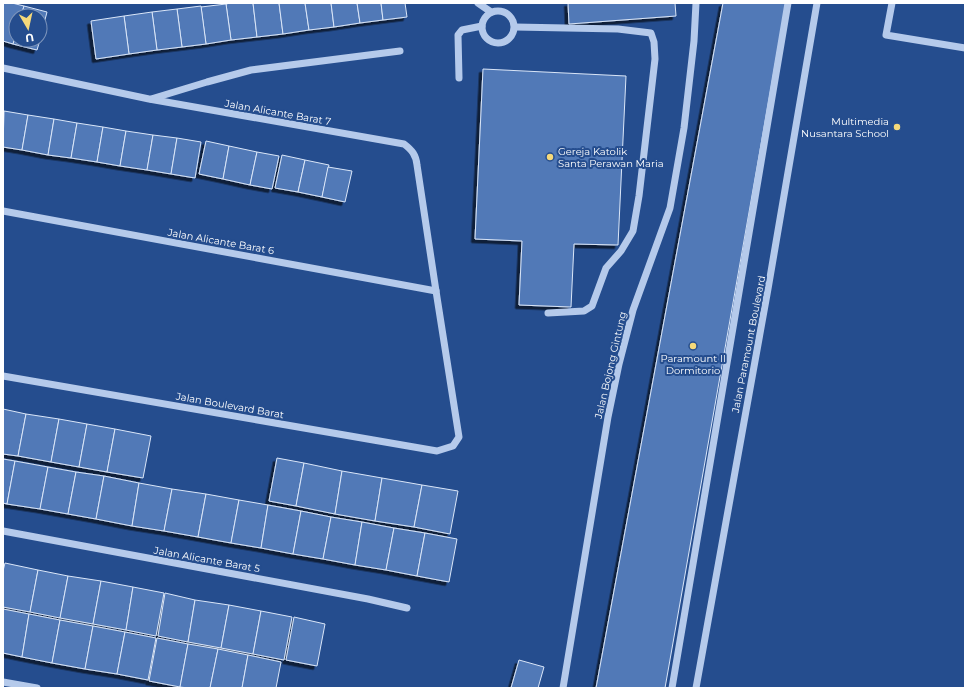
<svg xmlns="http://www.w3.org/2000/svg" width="968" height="691" font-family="Montserrat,sans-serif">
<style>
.building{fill:#5179b7;stroke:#dae6f8;filter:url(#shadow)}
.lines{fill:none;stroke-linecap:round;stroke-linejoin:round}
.minor{stroke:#b5caeb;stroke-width:7}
.poi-dot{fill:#f5d97a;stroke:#254d8e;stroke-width:1.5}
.labels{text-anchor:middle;stroke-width:4;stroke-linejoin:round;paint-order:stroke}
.street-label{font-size:10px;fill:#fff;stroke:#254d8e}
.poi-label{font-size:10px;fill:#fff;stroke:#254d8e;text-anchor:end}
</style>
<defs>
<filter id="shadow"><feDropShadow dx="-3.5" dy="3.5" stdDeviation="0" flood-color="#0009"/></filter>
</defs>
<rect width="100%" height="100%" fill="#254d8e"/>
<g class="building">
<polygon points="3,3 12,3 24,6 21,16 16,16 16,34 13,44 3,41"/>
<polygon points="231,3 253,3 257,37 231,40 226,4"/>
<polygon points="253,3 279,3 283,34 257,37"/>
<polygon points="279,3 305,3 309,30 283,34"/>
<polygon points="305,3 331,3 334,27 309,30"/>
<polygon points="331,3 357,3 360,23 334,27"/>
<polygon points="357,3 381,3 383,20 360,23"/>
<polygon points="381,3 405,3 407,17 383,20"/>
<polygon points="568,3 675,3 676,16 569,24"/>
<polygon points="723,3 786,3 665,688 596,688"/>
<polygon points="226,4 231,40 206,44 201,7"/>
<polygon points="24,6 47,12 40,39 40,16 21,16"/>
<polygon points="201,6 206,44 182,47 177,9"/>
<polygon points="177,9 182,47 157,50 152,12"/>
<polygon points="152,12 157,50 129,54 124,16"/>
<polygon points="124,16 129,54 96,59 91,21"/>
<polygon points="16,34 16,40 40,40 37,50 13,44"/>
<polygon points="483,69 626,76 618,245 574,244 571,307 519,305 522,241 475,239"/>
<polygon points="4,111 28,115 22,150 3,147"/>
<polygon points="28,115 54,119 48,155 22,150"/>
<polygon points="54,119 77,123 71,158 48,155"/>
<polygon points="77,123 103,127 97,162 71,158"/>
<polygon points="103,127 126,131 120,166 97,162"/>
<polygon points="126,131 153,135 147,170 120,166"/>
<polygon points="153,135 177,138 171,174 147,170"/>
<polygon points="177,138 201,142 195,178 171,174"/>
<polygon points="206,141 229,146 223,179 199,174"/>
<polygon points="229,146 257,152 250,185 223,179"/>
<polygon points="257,152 279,156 272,189 250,185"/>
<polygon points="282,155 305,160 298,192 275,188"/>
<polygon points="305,160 329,165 322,197 298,192"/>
<polygon points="328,167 352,171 345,202 322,197"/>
<polygon points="3,409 26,414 18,456 3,454"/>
<polygon points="26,414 59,419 51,462 18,456"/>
<polygon points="59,419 87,424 79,467 51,462"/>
<polygon points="87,424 115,429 107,472 79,467"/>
<polygon points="115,429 151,436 143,478 107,472"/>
<polygon points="277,458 304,463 296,506 269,501"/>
<polygon points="3,459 15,461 7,504 3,503"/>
<polygon points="15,461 48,467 40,509 7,504"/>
<polygon points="304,463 342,471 335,514 296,506"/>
<polygon points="48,467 76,472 68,514 40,509"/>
<polygon points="342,471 382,478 375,521 335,514"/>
<polygon points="76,472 104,476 96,519 68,514"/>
<polygon points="104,476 139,483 132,526 96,519"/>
<polygon points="382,478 422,485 414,527 375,521"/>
<polygon points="139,483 172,489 164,531 132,526"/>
<polygon points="422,485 458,491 450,534 414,527"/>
<polygon points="172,489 206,494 198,537 164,531"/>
<polygon points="206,494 239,500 231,543 198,537"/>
<polygon points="239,500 268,505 261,548 231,543"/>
<polygon points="268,505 301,511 293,554 261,548"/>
<polygon points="301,511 331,517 323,559 293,554"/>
<polygon points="331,517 362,522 355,565 323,559"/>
<polygon points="362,522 394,528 386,570 355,565"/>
<polygon points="394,528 425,533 417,576 386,570"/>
<polygon points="425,533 457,539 449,582 417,576"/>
<polygon points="5,563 38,570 30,612 3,607 3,571"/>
<polygon points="38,570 68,576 60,618 30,612"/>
<polygon points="68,576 101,581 93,624 60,618"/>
<polygon points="101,581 133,587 126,630 93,624"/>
<polygon points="133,587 164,593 156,636 126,630"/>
<polygon points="165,593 195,600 188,642 158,636"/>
<polygon points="195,600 229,605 221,648 188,642"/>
<polygon points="229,605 261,611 253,654 221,648"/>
<polygon points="3,609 29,614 22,657 3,653"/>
<polygon points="261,611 292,617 284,660 253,654"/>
<polygon points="29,614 60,620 52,663 22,657"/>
<polygon points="294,617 325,624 317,666 286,660"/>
<polygon points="60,620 93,626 85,669 52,663"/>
<polygon points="93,626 125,632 117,674 85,669"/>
<polygon points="125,632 156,638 148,680 117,674"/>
<polygon points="157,638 188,644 180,687 149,681"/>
<polygon points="188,644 218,649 210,688 188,688 180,687"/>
<polygon points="218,649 248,655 242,688 210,688"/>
<polygon points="248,655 281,662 276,688 242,688"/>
<polygon points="519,660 544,667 538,688 511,688"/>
</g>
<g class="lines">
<g class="minor">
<polyline points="478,3 491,12"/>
<polyline points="892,3 886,35 965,48"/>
<circle cx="498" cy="27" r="16"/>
<polyline points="515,27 618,29 651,33 654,42 655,59 639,196 633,231 621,251 606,268 592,306 584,311 548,313"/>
<path d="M3,68l146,31 255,45c8,6 12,11 13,21l19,126 23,146 -6,9 -16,5 -434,-75"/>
<polyline points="459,78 458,35 462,30 482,26"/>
<polyline points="151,99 207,82 251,70 400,51"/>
<polyline points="3,211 436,291"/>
<polyline points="3,531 368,599 407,608"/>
<polyline points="3,682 37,688"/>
<polyline points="563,688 608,417 619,364 633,310 670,208 684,128 694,41 696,3"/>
<polyline points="672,688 788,3"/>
<polyline points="696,688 768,289 817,3"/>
</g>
</g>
<g class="poi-dot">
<circle cx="897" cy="127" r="4"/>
<circle cx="550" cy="157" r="4"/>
<circle cx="693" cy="346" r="4"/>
</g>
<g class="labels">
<g class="street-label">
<text transform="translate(278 112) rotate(10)" y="4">Jalan Alicante Barat 7</text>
<text transform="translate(221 241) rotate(10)" y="4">Jalan Alicante Barat 6</text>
<text transform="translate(748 344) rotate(-79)" y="4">Jalan Paramount Boulevard</text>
<text transform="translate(610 365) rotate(-77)" y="4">Jalan Bojong Gintung</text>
<text transform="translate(230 405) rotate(10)" y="4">Jalan Boulevard Barat</text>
<text transform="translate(207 559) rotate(10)" y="4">Jalan Alicante Barat 5</text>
</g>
<g class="poi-label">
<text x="889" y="125">Multimedia<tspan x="889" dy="12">Nusantara School</tspan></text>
<text x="558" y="155" text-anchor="start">Gereja Katolik<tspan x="558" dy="12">Santa Perawan Maria</tspan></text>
<text x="693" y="362" text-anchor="middle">Paramount Il<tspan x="693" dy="12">Dormitorio</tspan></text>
</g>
</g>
<rect width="968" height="691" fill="none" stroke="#ffffff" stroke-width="8"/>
<g transform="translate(28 28) rotate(171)"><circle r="19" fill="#254d8e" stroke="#7c94bb"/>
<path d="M0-3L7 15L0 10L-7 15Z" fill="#f5d97a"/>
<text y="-6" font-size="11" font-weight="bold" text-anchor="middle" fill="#ffffff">U</text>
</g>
</svg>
